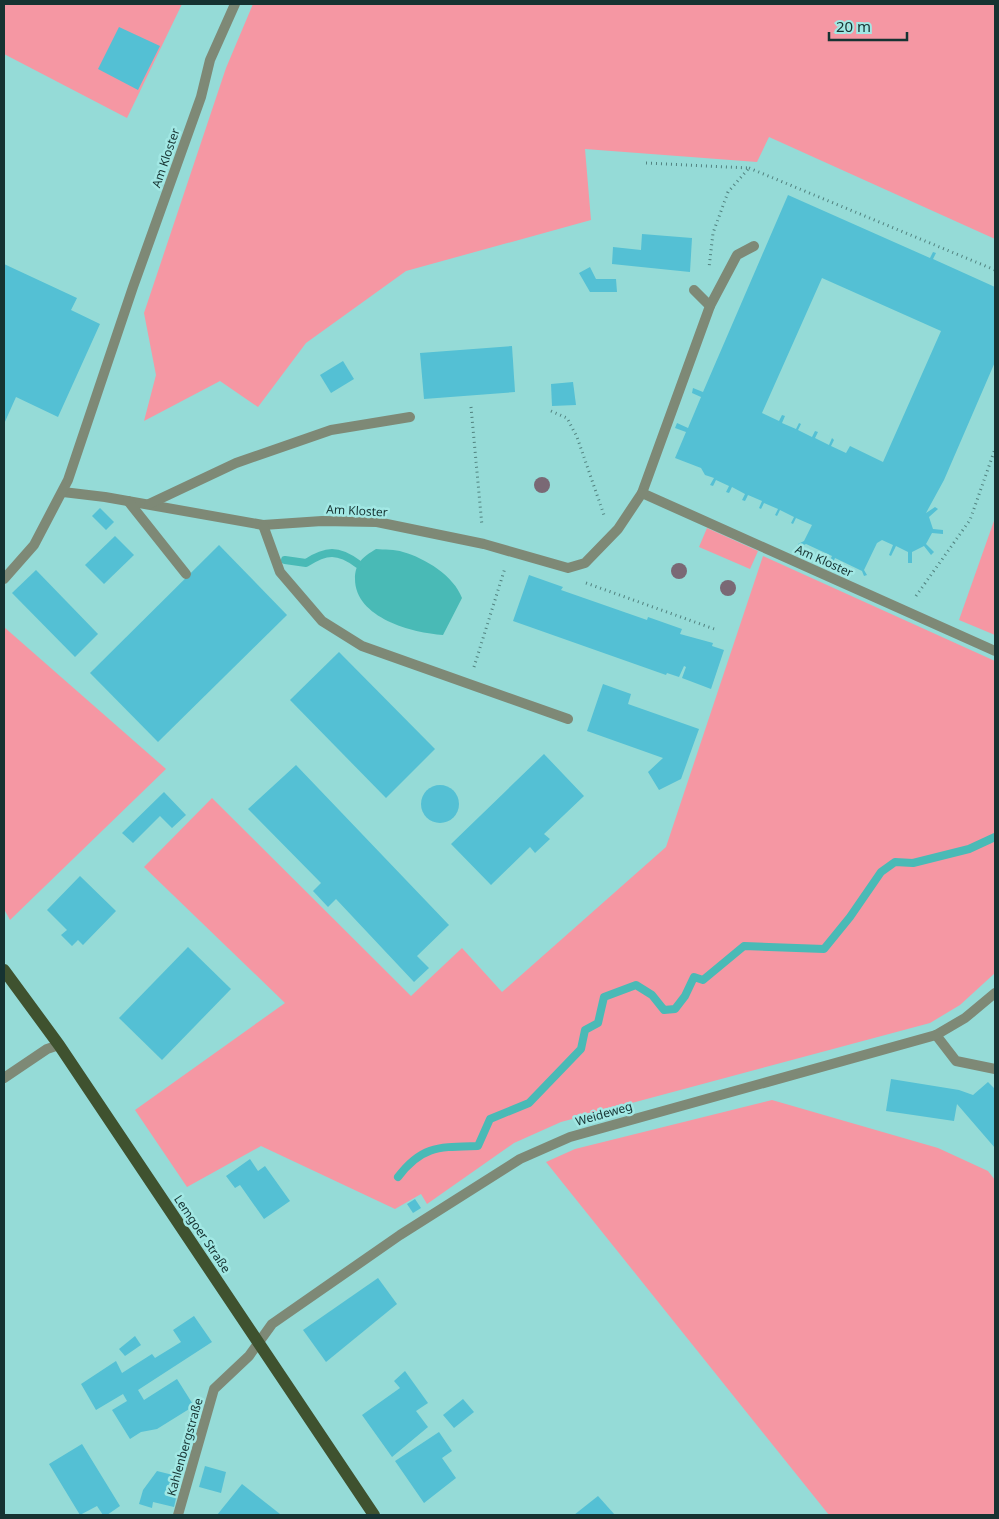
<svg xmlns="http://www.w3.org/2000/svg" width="999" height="1519" font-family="'Noto Sans',sans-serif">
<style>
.green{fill:#f597a3}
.water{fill:#49bab6}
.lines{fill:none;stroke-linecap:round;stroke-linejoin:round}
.stream{stroke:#49bab6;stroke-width:8}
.building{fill:#54c0d4;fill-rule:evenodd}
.path{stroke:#51827f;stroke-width:3;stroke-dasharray:1 4;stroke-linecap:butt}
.service{stroke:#7e8976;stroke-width:10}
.minor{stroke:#7e8976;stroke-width:10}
.tertiary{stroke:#7e8976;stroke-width:10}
.primary{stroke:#3f522f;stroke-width:12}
.tree{fill:#7a6975}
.labels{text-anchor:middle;stroke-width:5;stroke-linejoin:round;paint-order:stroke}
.street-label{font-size:12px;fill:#163332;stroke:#a2e8e4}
</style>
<rect width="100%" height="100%" fill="#95dbd7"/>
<g class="green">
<polygon points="4,4 182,4 127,118 4,54"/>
<polygon points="253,4 995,4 995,239 769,137 757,162 585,149 591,220 406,271 306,343 258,407 220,381 144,421 156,375 144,313 226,68"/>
<polygon points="995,518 995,635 959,620"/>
<polygon points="707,528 758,551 750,569 699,547"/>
<polygon points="763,556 995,661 995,973 960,1005 930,1023 561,1122 514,1143 427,1204 421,1194 395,1209 261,1146 187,1187 135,1110 285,1003 144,867 212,798 411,996 462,948 502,992 666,847"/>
<polygon points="4,627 166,769 10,920 4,909"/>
<polygon points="772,1100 938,1148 988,1171 995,1180 995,1515 829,1515 546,1162 575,1149"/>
</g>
<path class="water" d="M376,549c8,1 19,0 27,3 22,6 51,24 59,46l-19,37c-30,-2 -88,-17 -88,-56 0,-16 8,-22 21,-30z"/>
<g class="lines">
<g class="stream">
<path d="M285,560l21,3c20,-13 32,-14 52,1"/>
<path d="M398,1177c24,-32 42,-30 80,-31l12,-27 39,-16 52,-54 4,-19 13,-7 6,-26 32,-12 16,10 12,15 11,-1 10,-13 9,-19 9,3 41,-34 80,3 26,-32 31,-45 14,-10 18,1 56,-14 26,-12"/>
</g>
</g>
<g class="building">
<polygon points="119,27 160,46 138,90 98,69"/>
<path d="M788,195l142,63 3,-6 3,1 -3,6 62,28v75l-51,118 -18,33 9,-6 3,2 -9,8 4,12 10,1v4l-11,-1 -6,11 8,8 -3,3 -7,-9 -12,6v11h-4v-11l-12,-6 -5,10 -2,-1 4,-10 -11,-5 -5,3 -13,27 3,5 -3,1 -2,-5 -27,-13 -3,7 -4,-1 4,-8 -26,-12 -7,3 -1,-3 6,-3 8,-16 -16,-7 -3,6 -2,-1 3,-6 -14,-7 -3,6 -2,-1 3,-6 -14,-6 -3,6 -2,-1 3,-7 -14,-6 -3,6 -3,-1 3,-6 -13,-7 -3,6 -3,-1 3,-6 -13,-6 -3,6 -3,-1 4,-7 -9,-3 -4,-7 -26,-10 11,-26 -11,-4 2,-5 11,5 13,-31 -9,-4 1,-5 10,4zM822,278l119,53 -58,131 -33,-16 -4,7 -15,-7 3,-6 -2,-2 -3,7 -14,-7 3,-6 -3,-1 -3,6 -14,-7 3,-6 -2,-1 -3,6 -14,-6 3,-7 -3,-1 -3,6 -17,-8z"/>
<polygon points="642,234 692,238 690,272 612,264 613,247 641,250"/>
<polygon points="4,264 77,298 71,310 100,324 58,417 16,397 4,424"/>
<polygon points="590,267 596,279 616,279 617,292 590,292 579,273"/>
<polygon points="512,346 515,392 424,399 420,353"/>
<polygon points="343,361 354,379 331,393 320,375"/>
<polygon points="573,382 576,405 552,406 551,384"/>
<polygon points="100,508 114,522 106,530 92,516"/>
<polygon points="115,536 134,555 104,584 85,565"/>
<polygon points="219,545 287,615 158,742 90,673"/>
<polygon points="36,570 98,634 75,657 12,593"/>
<polygon points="529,575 563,587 561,590 647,620 648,617 682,629 680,634 713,643 712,646 724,650 711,689 682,678 686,667 684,666 679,677 667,673 666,675 513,621"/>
<polygon points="339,652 435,749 386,798 290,700"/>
<polygon points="603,684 631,694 628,704 699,729 681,779 659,790 648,772 663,758 587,731"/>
<polygon points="544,754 584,796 544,834 550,839 535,853 530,847 491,885 451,844"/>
<polygon points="296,765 449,925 417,956 429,968 414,982 336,899 328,907 313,891 321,883 248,809"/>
<circle cx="440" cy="804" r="19"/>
<polygon points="164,792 186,815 172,828 160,816 133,843 122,833"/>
<polygon points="80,876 116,911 83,945 78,940 72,946 61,935 67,930 47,910"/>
<polygon points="188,947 231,989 162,1060 119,1018"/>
<polygon points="891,1079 959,1090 973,1095 988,1082 995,1089 995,1148 957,1104 954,1121 886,1111"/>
<polygon points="250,1159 258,1171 265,1166 290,1201 264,1219 240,1185 235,1188 226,1176"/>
<polygon points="415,1199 421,1208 413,1213 407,1204"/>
<polygon points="378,1278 397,1304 326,1362 303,1330"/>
<polygon points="194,1316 212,1342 138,1390 144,1400 177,1379 194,1406 157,1429 141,1432 130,1439 112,1410 127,1401 123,1394 96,1410 81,1384 116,1361 122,1373 152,1354 155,1358 181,1342 173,1330"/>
<polygon points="135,1336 141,1345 125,1356 119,1349"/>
<polygon points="405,1371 428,1403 416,1411 428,1427 392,1457 362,1415 400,1388 394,1381"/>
<polygon points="463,1399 474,1412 454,1428 443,1415"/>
<polygon points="439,1432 452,1451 442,1458 456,1478 424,1503 395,1461"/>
<polygon points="82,1444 120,1506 107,1515 103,1515 97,1506 80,1515 49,1464"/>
<polygon points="205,1466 226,1472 221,1493 199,1487"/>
<polygon points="157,1471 181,1477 174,1507 153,1502 152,1508 139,1504 143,1490"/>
<polygon points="242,1484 280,1514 279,1515 217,1515"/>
<polygon points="598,1496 615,1515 574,1515 579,1511"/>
</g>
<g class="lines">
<g class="path">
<polyline points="646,163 749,168 728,192 713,233 709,268"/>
<polyline points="749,168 995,270"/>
<polyline points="471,407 482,526"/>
<polyline points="551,411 567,418 577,437 605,518"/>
<polyline points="586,583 717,630"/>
<polyline points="916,596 970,520 995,449"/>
<polyline points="474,667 505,568"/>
</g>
<g class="service">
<polyline points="710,306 737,255 754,246"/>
<polyline points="63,492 105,497 263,525 322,521 377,522 484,544 568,568 585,563 618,529 642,493 710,306 694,290"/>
<polyline points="642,493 995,651"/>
<polyline points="128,501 186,574"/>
<polyline points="149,504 236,463 331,430 410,417"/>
<polyline points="263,525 280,572 322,621 362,646 568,719"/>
<polyline points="936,1035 956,1061 995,1069"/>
</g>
<g class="minor">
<polyline points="4,579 34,545 68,480 133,287 201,97 210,60 235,4"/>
<polyline points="178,1515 214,1389 249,1356 272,1324 400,1235 520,1159 570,1137 936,1035 965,1018 995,993"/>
</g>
<polyline class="tertiary" points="4,1078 47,1049 59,1045"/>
<polyline class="primary" points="4,970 59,1045 374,1515"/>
</g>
<g class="tree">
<circle cx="542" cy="485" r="8"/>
<circle cx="679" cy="571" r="8"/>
<circle cx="728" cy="588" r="8"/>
</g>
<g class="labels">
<g class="street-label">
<text transform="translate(166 158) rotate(-71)" y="4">Am Kloster</text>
<text transform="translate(357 511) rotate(3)" y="4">Am Kloster</text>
<text transform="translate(824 561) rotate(24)" y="4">Am Kloster</text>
<text transform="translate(604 1114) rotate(-16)" y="4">Weideweg</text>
<text transform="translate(202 1234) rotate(56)" y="4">Lemgoer Straße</text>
<text transform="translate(185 1447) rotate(-74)" y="4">Kahlenbergstraße</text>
</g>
</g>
<rect width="999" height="1519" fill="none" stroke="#163332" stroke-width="10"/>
<path d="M829 32v8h78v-8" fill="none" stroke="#163332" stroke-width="2.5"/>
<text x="836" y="32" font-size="15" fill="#163332" stroke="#a2e8e4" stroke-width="4" paint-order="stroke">20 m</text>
</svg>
